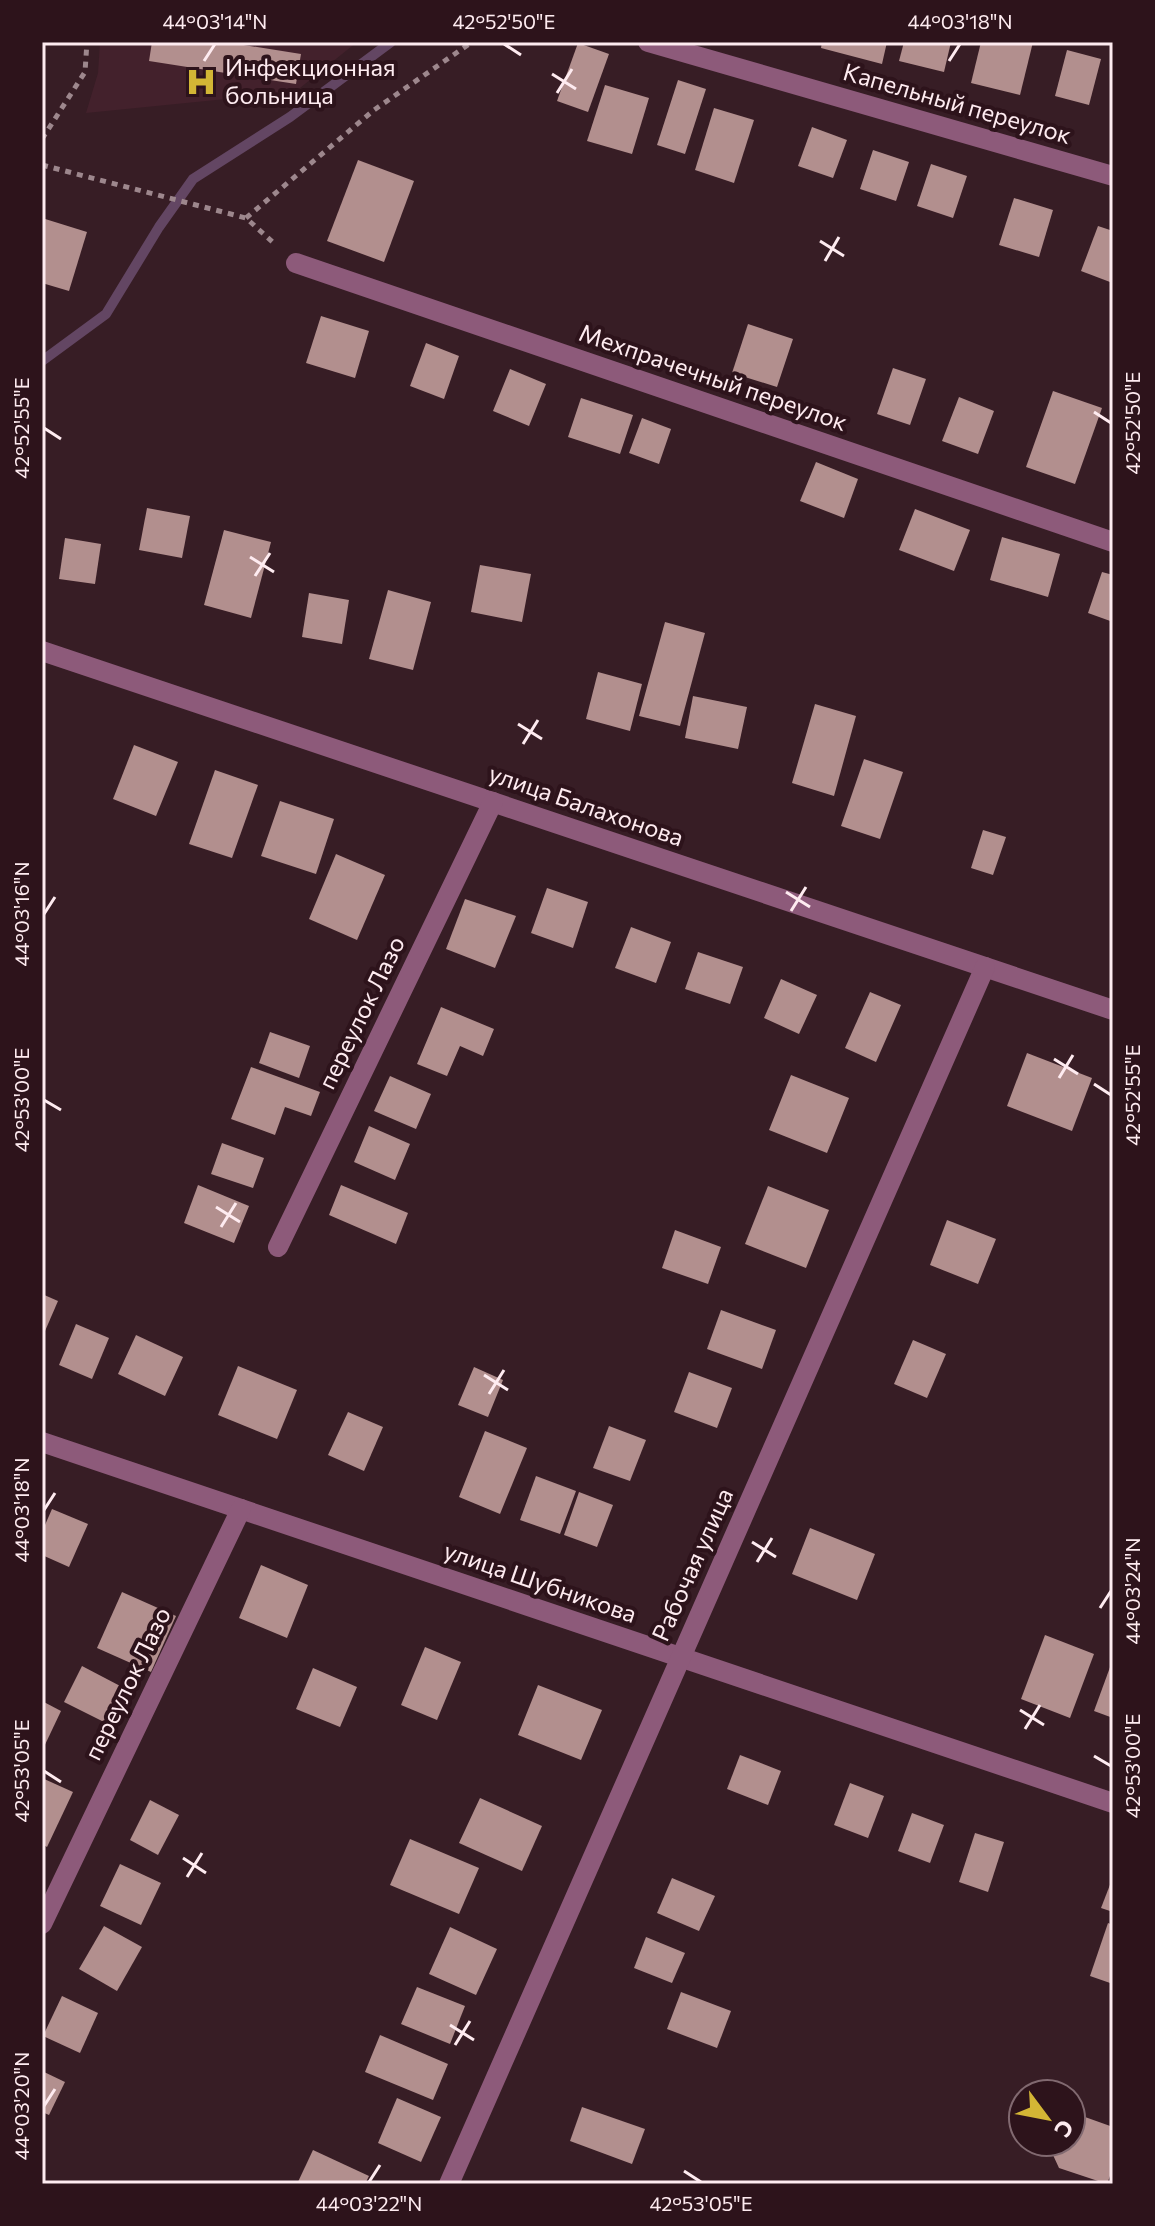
<svg xmlns="http://www.w3.org/2000/svg" width="1155" height="2226" font-family="Commissioner,sans-serif">
<style>
.built{fill:#43212c}
.lines{fill:none;stroke-linecap:round;stroke-linejoin:round}
.stream{stroke:#634663;stroke-width:10}
.building{fill:#b28f8e}
.path{stroke:#9d878d;stroke-width:5;stroke-dasharray:6 6;stroke-linecap:butt}
.minor{stroke:#8d5a7a;stroke-width:20}
.ticks{fill:none;stroke:#feebf0;stroke-width:3}
.labels{text-anchor:middle;stroke-width:8;stroke-linejoin:round;paint-order:stroke}
.poi-label{font-size:24px;fill:#feebf0;stroke:#2d131b;text-anchor:start}
.street-label{font-size:24px;fill:#feebf0;stroke:#2d131b}
.neatline{fill:none;stroke:#feebf0;stroke-width:3}
.ticks-label{font-size:20px;text-anchor:middle;fill:#feebf0}
</style>
<rect width="100%" height="100%" fill="#371d25"/>
<polygon class="built" points="100,42 357,42 295,92 86,113 98,73"/>
<g class="lines">
<polyline class="stream" points="42,361 106,314 159,227 193,179 290,117 391,42"/>
</g>
<g class="building">
<polygon points="152,42 225,42 301,54 296,84 149,61"/>
<polygon points="822,42 887,42 882,64 821,48"/>
<polygon points="904,42 951,42 944,72 899,61"/>
<polygon points="981,42 1033,42 1020,95 971,83"/>
<polygon points="578,43 609,54 588,112 557,101"/>
<polygon points="1067,50 1101,59 1089,105 1055,96"/>
<polygon points="678,80 706,89 685,154 657,145"/>
<polygon points="605,85 649,98 632,154 587,141"/>
<polygon points="714,108 754,120 734,183 695,170"/>
<polygon points="812,127 847,140 833,178 798,166"/>
<polygon points="873,150 909,162 896,201 860,189"/>
<polygon points="358,160 414,181 384,262 327,241"/>
<polygon points="931,164 967,176 953,218 917,206"/>
<polygon points="1014,198 1053,210 1039,257 999,245"/>
<polygon points="42,218 87,232 69,291 42,283"/>
<polygon points="1098,226 1113,231 1113,275 1110,282 1081,271"/>
<polygon points="321,316 369,331 355,378 306,363"/>
<polygon points="748,324 793,339 777,387 732,373"/>
<polygon points="426,343 459,356 444,399 410,386"/>
<polygon points="893,368 926,379 910,425 877,414"/>
<polygon points="510,369 546,384 529,426 493,411"/>
<polygon points="1053,391 1102,408 1075,484 1026,467"/>
<polygon points="959,397 994,411 978,454 942,441"/>
<polygon points="581,398 633,415 620,454 568,437"/>
<polygon points="642,418 671,429 659,464 629,453"/>
<polygon points="816,462 858,479 844,518 800,501"/>
<polygon points="147,508 190,516 182,558 139,550"/>
<polygon points="915,509 970,530 954,571 899,550"/>
<polygon points="224,530 271,542 251,618 204,605"/>
<polygon points="1002,537 1060,554 1048,597 990,580"/>
<polygon points="65,538 101,544 95,584 59,579"/>
<polygon points="480,565 531,574 522,622 471,612"/>
<polygon points="1102,572 1113,575 1113,622 1088,613"/>
<polygon points="388,590 431,602 413,670 369,659"/>
<polygon points="309,593 349,600 342,644 302,637"/>
<polygon points="665,622 705,633 680,726 639,716"/>
<polygon points="598,672 642,684 630,731 586,719"/>
<polygon points="693,696 747,707 738,749 685,738"/>
<polygon points="815,704 856,716 834,796 792,783"/>
<polygon points="134,745 178,762 156,816 113,799"/>
<polygon points="864,759 903,772 880,839 841,826"/>
<polygon points="215,770 258,785 232,858 189,844"/>
<polygon points="280,801 334,819 316,874 261,856"/>
<polygon points="983,830 1006,837 993,875 971,868"/>
<polygon points="336,854 385,875 357,940 309,919"/>
<polygon points="547,888 588,902 573,948 531,933"/>
<polygon points="465,899 516,916 495,968 446,949"/>
<polygon points="631,927 671,942 656,983 615,968"/>
<polygon points="698,952 743,967 730,1004 685,989"/>
<polygon points="781,979 817,995 799,1034 764,1018"/>
<polygon points="870,992 901,1005 876,1062 845,1048"/>
<polygon points="441,1007 494,1029 483,1056 460,1046 447,1076 417,1064"/>
<polygon points="270,1032 310,1046 299,1078 259,1063"/>
<polygon points="1027,1053 1092,1078 1072,1131 1007,1106"/>
<polygon points="251,1067 320,1092 311,1116 285,1107 275,1135 231,1119"/>
<polygon points="791,1075 849,1098 827,1153 769,1130"/>
<polygon points="390,1076 431,1094 416,1129 374,1111"/>
<polygon points="369,1126 410,1144 395,1180 354,1162"/>
<polygon points="222,1143 264,1158 253,1188 211,1174"/>
<polygon points="198,1185 249,1206 234,1243 184,1223"/>
<polygon points="341,1185 408,1213 396,1244 329,1215"/>
<polygon points="768,1186 829,1210 806,1268 745,1244"/>
<polygon points="947,1220 996,1239 978,1284 930,1265"/>
<polygon points="675,1230 721,1247 708,1284 662,1268"/>
<polygon points="42,1294 58,1301 42,1338"/>
<polygon points="721,1310 776,1330 762,1369 707,1349"/>
<polygon points="76,1324 109,1338 92,1379 59,1365"/>
<polygon points="136,1335 183,1357 165,1396 118,1374"/>
<polygon points="913,1340 946,1354 927,1398 894,1384"/>
<polygon points="238,1366 297,1390 277,1439 218,1415"/>
<polygon points="474,1367 503,1380 488,1417 458,1405"/>
<polygon points="689,1372 732,1388 717,1428 674,1412"/>
<polygon points="348,1412 383,1427 364,1471 328,1455"/>
<polygon points="609,1426 646,1440 630,1481 593,1468"/>
<polygon points="485,1431 527,1448 500,1514 459,1497"/>
<polygon points="536,1476 576,1491 560,1534 520,1520"/>
<polygon points="579,1492 613,1505 597,1547 564,1535"/>
<polygon points="52,1509 88,1524 69,1567 42,1555 42,1532"/>
<polygon points="810,1528 875,1554 857,1600 792,1574"/>
<polygon points="261,1565 308,1585 287,1638 239,1618"/>
<polygon points="122,1592 176,1616 151,1672 97,1648"/>
<polygon points="1045,1635 1094,1654 1070,1718 1021,1699"/>
<polygon points="425,1647 461,1662 437,1720 401,1705"/>
<polygon points="1113,1659 1113,1718 1094,1711"/>
<polygon points="82,1666 124,1688 106,1723 64,1702"/>
<polygon points="313,1668 357,1687 340,1727 296,1709"/>
<polygon points="538,1685 602,1710 581,1760 518,1735"/>
<polygon points="42,1701 61,1711 42,1751"/>
<polygon points="740,1755 781,1771 768,1805 727,1789"/>
<polygon points="42,1778 73,1792 47,1847 42,1844"/>
<polygon points="850,1783 884,1796 868,1838 834,1825"/>
<polygon points="480,1798 542,1826 522,1871 459,1843"/>
<polygon points="150,1800 179,1815 158,1855 130,1840"/>
<polygon points="912,1813 944,1825 930,1863 898,1851"/>
<polygon points="975,1833 1004,1842 988,1892 959,1882"/>
<polygon points="410,1839 479,1868 459,1914 390,1885"/>
<polygon points="120,1864 161,1883 141,1925 100,1906"/>
<polygon points="1113,1877 1113,1912 1101,1908"/>
<polygon points="672,1878 715,1896 699,1931 657,1913"/>
<polygon points="1108,1923 1113,1925 1113,1984 1090,1976"/>
<polygon points="104,1926 142,1947 117,1991 79,1969"/>
<polygon points="450,1927 497,1949 476,1995 429,1974"/>
<polygon points="646,1937 685,1953 672,1983 634,1968"/>
<polygon points="417,1987 465,2006 450,2044 401,2024"/>
<polygon points="681,1992 731,2011 717,2048 667,2029"/>
<polygon points="62,1996 98,2013 80,2053 43,2036"/>
<polygon points="380,2035 448,2064 433,2100 365,2072"/>
<polygon points="42,2071 65,2082 49,2115 42,2112"/>
<polygon points="397,2098 441,2117 421,2162 378,2143"/>
<polygon points="582,2107 645,2129 632,2164 570,2141"/>
<polygon points="1071,2112 1113,2127 1113,2168 1107,2184 1059,2168 1047,2142 1071,2142"/>
<polygon points="313,2150 369,2176 365,2184 297,2184"/>
</g>
<g class="lines">
<g class="path">
<polyline points="42,139 85,72 87,42"/>
<polyline points="42,165 246,218 276,245"/>
<polyline points="246,218 374,110 472,42"/>
</g>
<g class="minor">
<polyline points="648,42 1113,176"/>
<polyline points="296,263 1113,542"/>
<polyline points="42,651 1113,1010"/>
<polyline points="278,1247 493,802"/>
<polyline points="42,1442 1113,1803"/>
<polyline points="42,1924 241,1509"/>
<polyline points="449,2184 985,967"/>
</g>
</g>
<path class="ticks" d="M504,44l17,11M204,61l11,-17M949,61l11,-17M552,74l24,15M557,93l15,-24M820,241l24,15M825,261l14,-24M1094,412l17,11M44,428l17,11M250,557l24,15M255,576l15,-23M518,724l24,15M523,744l15,-24M786,892l24,15M791,911l15,-24M44,914l11,-17M1054,1059l24,15M1059,1078l14,-23M1094,1084l17,11M44,1100l17,10M216,1207l24,15M221,1227l15,-24M484,1375l24,15M489,1394l15,-24M44,1510l11,-17M752,1542l24,15M757,1562l15,-24M1100,1608l11,-17M1020,1710l24,15M1025,1729l15,-24M1094,1756l17,10M44,1771l17,11M183,1858l23,15M187,1877l15,-24M450,2025l24,15M455,2045l15,-24M44,2106l11,-17M684,2171l17,11M369,2182l11,-17"/>
<defs>
<g id="hospital-bare" transform="scale(2.4)"><path d="M-5-5h3v3.5h4V-5h3V5h-3V1.5h-4V5h-3Z" fill="#d3b635" stroke="#2d131b" stroke-width="2.5" paint-order="stroke"/></g>
</defs>
<g fill-rule="evenodd">
<use href="#hospital-bare" x="201" y="82"/>
</g>
<g class="labels">
<g class="poi-label">
<text x="225" y="76">Инфекционная<tspan x="225" dy="28">больница</tspan></text>
</g>
<g class="street-label">
<text transform="translate(957 104) rotate(16)" y="8">Капельный переулок</text>
<text transform="translate(713 378) rotate(19)" y="8">Мехпрачечный переулок</text>
<text transform="translate(586 806) rotate(19)" y="8">улица Балахонова</text>
<text transform="translate(362 1013) rotate(-64)" y="8">переулок Лазо</text>
<text transform="translate(693 1565) rotate(-66)" y="8">Рабочая улица</text>
<text transform="translate(540 1583) rotate(19)" y="8">улица Шубникова</text>
<text transform="translate(128 1684) rotate(-64)" y="8">переулок Лазо</text>
</g>
</g>
<rect width="1155" height="2226" fill="none" stroke="#2d131b" stroke-width="88"/>
<g transform="translate(1047 2118) rotate(122)"><circle r="38" fill="#2d131b" stroke="#816970" stroke-width="2"/>
<path d="M0-6L14 30L0 20L-14 30Z" fill="#d3b635"/>
<text y="-12" font-size="22" font-weight="bold" text-anchor="middle" fill="#feebf0">С</text>
</g>
<rect x="44" y="44" width="1067" height="2138" class="neatline"/>
<g class="ticks-label">
<text x="215" y="29">44°03'14"N</text>
<text x="504" y="29">42°52'50"E</text>
<text x="960" y="29">44°03'18"N</text>
<text transform="translate(1133 423) rotate(-90)" y="7">42°52'50"E</text>
<text transform="translate(22 428) rotate(-90)" y="7">42°52'55"E</text>
<text transform="translate(22 914) rotate(-90)" y="7">44°03'16"N</text>
<text transform="translate(1133 1095) rotate(-90)" y="7">42°52'55"E</text>
<text transform="translate(22 1100) rotate(-90)" y="7">42°53'00"E</text>
<text transform="translate(22 1510) rotate(-90)" y="7">44°03'18"N</text>
<text transform="translate(1133 1591) rotate(-90)" y="7">44°03'24"N</text>
<text transform="translate(1133 1766) rotate(-90)" y="7">42°53'00"E</text>
<text transform="translate(22 1771) rotate(-90)" y="7">42°53'05"E</text>
<text transform="translate(22 2106) rotate(-90)" y="7">44°03'20"N</text>
<text x="369" y="2211">44°03'22"N</text>
<text x="701" y="2211">42°53'05"E</text>
</g>
</svg>
